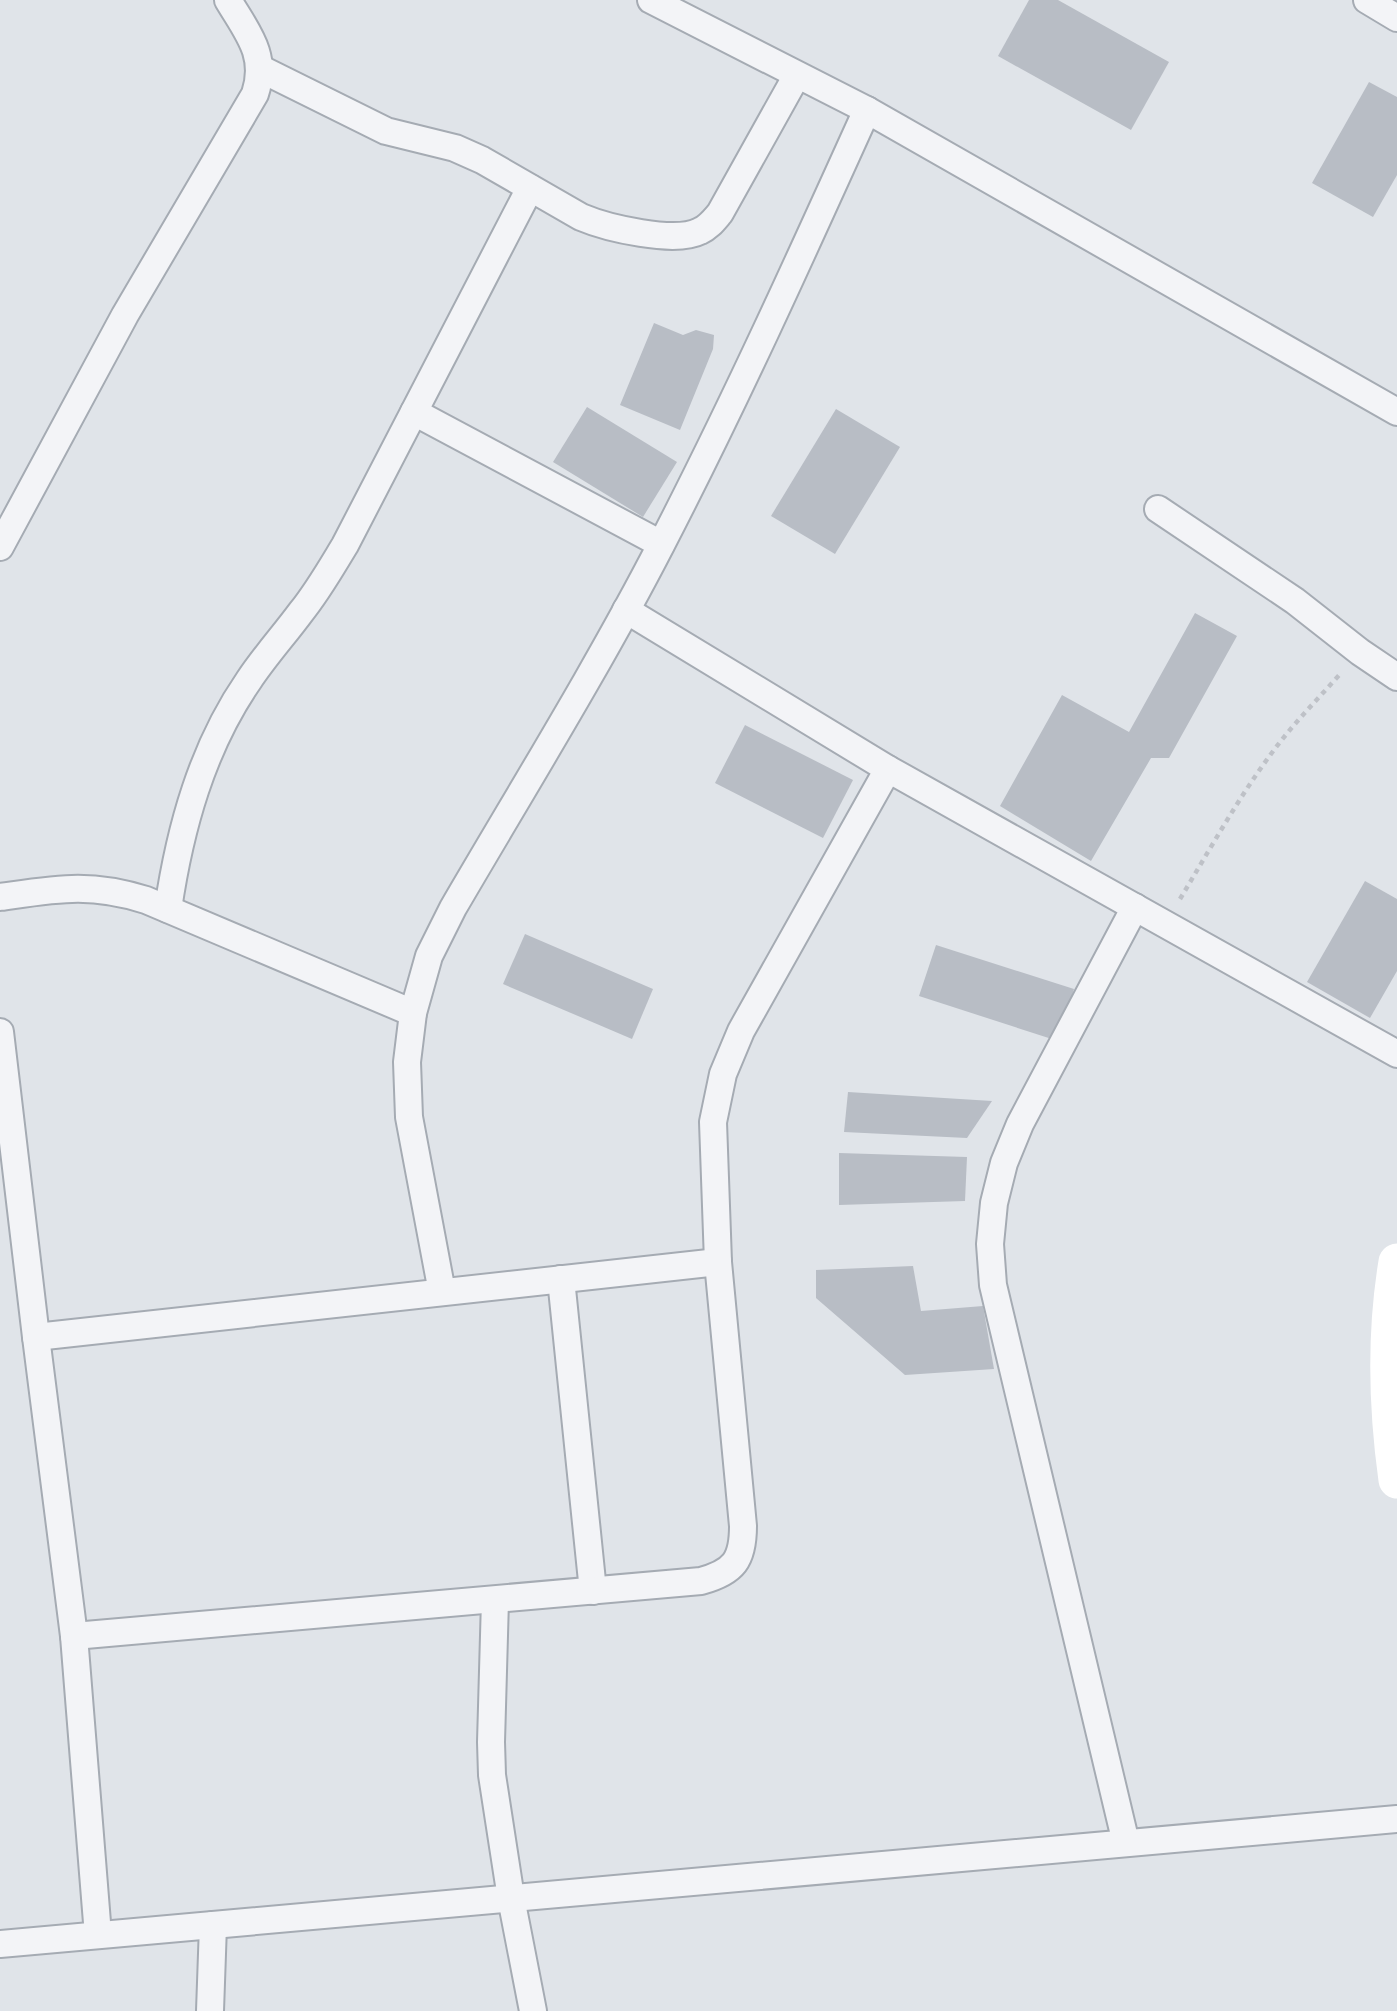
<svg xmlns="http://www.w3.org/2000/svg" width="1397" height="2011" font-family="'Exo 2',sans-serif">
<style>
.building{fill:#b8bdc5}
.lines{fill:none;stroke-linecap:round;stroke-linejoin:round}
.street-casing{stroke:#a5abb3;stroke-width:30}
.path{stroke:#bec1c7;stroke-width:4.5;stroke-dasharray:5 5;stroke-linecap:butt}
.street{stroke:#f3f4f7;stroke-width:26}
.secondary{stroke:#fff;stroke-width:37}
</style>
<rect width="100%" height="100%" fill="#e0e4e9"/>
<g class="building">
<polygon points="1029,0 1058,0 1169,62 1131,130 998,56"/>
<polygon points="1369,82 1397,97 1397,175 1373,217 1312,183"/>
<polygon points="654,323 683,335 696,330 714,335 713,349 680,430 620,405"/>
<polygon points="587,407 677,462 643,517 553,462"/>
<polygon points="836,409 900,447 835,554 771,516"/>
<polygon points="1195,613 1237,636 1169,758 1151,758 1091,861 1000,806 1062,695 1129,732"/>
<polygon points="745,725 853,780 823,838 715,783"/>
<polygon points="1365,881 1397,899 1397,971 1370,1018 1307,982"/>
<polygon points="525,934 653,989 632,1039 503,984"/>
<polygon points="936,945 1074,989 1058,1041 919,996"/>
<polygon points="848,1092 992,1101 967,1138 844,1132"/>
<polygon points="839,1153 967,1157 965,1201 839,1205"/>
<polygon points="913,1266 921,1311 983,1306 994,1369 905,1375 816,1298 816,1270"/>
</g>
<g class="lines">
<g class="street-casing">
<g id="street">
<polyline points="651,0 867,110 1397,412"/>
<polyline points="1367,0 1397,18"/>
<path d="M261,69l125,62 69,17 27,12 99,57c26,11 94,27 119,14 9,-4 14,-11 20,-18l77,-138"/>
<polyline points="414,412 661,544"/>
<polyline points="1158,509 1295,601 1360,652 1397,677"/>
<path d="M0,547l125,-232 130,-221c13,-39 -8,-62 -27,-94"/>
<polyline points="626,610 888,769 1397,1054"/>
<path d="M0,897c56,-8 90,-15 146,3l267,113"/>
<path d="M168,909c12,-81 34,-161 81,-229 16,-24 35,-45 52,-68 17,-21 30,-44 44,-67l185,-357"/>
<polyline points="0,1032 36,1337 74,1636 98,1935"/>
<polyline points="561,1279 593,1591"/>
<path d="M442,1292l-33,-175 -2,-55 6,-49 16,-57 24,-48c70,-120 144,-239 208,-363 74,-143 140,-289 206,-435"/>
<polyline points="36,1337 718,1262"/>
<polyline points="495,1600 491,1742 492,1775 511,1898 533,2011"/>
<path d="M74,1636l627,-55c33,-9 42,-21 42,-55l-25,-264 -5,-140 10,-48 18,-43 147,-262"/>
<polyline points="1126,1843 993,1285 990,1244 994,1203 1004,1163 1020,1124 1135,907"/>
<polyline points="0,1944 1397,1819"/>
<polyline points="210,2011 213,1925"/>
</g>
</g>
<path class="path" d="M1180,899c29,-48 57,-99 91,-145 21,-29 46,-54 70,-81"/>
<use href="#street" class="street"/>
<path class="secondary" d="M1397,1262c-12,72 -10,146 0,218"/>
</g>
</svg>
